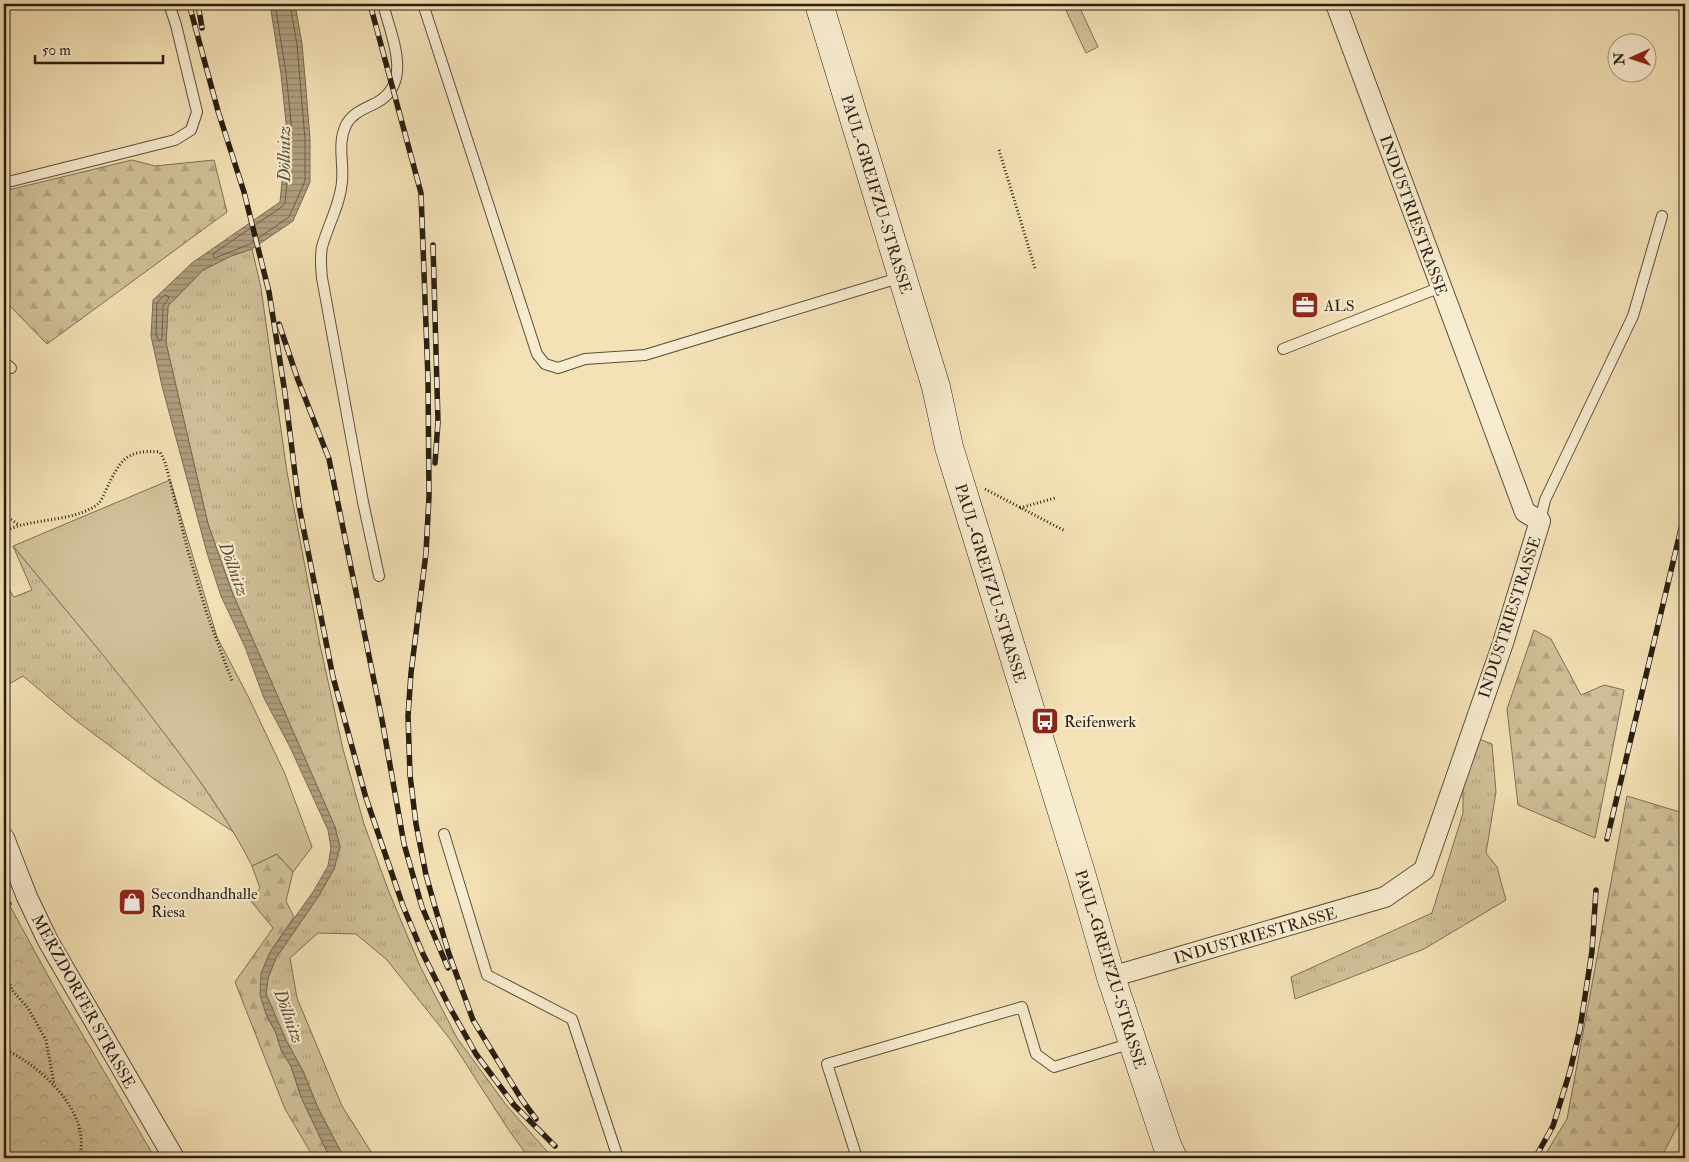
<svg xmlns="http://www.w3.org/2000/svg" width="1689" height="1162" font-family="'IM FELL Double Pica',serif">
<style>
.grass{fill:url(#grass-tufts);stroke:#7c7056}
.forest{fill:url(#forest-firs);stroke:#7c7056}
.park{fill:url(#park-crowns);stroke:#7c7056}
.garden{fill:#d1c19a;stroke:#7c7056}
.water{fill:url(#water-rules);stroke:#796b53}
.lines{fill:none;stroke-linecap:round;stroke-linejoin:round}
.shore{stroke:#6c5e48;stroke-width:1}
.lane-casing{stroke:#5b4f3b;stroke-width:12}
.street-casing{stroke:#5b4f3b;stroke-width:22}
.secondary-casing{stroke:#281e12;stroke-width:29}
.path{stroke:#281e12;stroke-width:3;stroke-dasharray:1 2.5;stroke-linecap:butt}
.lane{stroke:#f8ecd0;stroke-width:10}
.street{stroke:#f8ecd0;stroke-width:20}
.secondary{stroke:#f8ecd0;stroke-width:28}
.rail-casing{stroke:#281e12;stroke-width:5.5}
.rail{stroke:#f8ecd0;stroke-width:4;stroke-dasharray:11;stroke-linecap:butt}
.labels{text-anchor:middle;stroke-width:4.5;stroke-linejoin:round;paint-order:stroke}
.street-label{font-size:16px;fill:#281e12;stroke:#f8ecd0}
.poi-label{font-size:16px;fill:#281e12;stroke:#f8ecd0;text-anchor:start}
.water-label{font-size:18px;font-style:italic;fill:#5e523d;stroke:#f8ecd0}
</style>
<defs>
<pattern id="grass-tufts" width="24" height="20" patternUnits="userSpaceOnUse" patternTransform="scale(1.25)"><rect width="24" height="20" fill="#d1c19a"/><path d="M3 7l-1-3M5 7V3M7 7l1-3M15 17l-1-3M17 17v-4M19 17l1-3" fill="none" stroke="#b3a584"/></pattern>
<pattern id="forest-firs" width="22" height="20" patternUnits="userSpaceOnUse" patternTransform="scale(1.25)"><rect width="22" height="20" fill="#d1c19a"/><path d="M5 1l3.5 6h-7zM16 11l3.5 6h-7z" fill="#b3a584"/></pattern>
<pattern id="park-crowns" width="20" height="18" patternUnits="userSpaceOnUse" patternTransform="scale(1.25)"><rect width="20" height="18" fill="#d1c19a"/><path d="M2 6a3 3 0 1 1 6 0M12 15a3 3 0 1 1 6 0" fill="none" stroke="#b3a584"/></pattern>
<pattern id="water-rules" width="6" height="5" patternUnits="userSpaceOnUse" patternTransform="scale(1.25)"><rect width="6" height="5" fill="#af9f7e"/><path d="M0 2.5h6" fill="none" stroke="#8e8166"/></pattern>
</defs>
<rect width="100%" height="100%" fill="#f4e2b6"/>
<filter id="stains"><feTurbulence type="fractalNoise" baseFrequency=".004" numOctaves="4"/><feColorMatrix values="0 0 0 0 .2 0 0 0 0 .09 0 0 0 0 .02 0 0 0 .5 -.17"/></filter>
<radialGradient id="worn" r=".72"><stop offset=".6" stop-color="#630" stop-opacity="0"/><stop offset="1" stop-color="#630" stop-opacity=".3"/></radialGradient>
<g class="grass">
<polygon points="252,249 261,288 287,472 320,645 343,749 364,824 389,892 420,966 457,1038 507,1106 553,1158 529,1158 508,1129 450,1039 387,960 356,934 318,933 290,958 297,998 342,1106 375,1158 344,1158 318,1108 303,1071 286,1040 266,994 268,978 276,958 318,897 334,869 340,847 335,827 232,592 208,524 166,343 168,306 203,270 231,256"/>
<polygon points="13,546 122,677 195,774 235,833 158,782 74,719 23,676 4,687 4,582 14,597 32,590"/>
<polygon points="1479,739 1492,744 1496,792 1486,853 1497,867 1506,900 1424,949 1295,999 1291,977 1432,913 1463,813 1463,782"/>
</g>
<g class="forest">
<polygon points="132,160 155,166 214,160 227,212 47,344 4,300 4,191"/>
<polygon points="1534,630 1551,639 1581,695 1604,685 1624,690 1595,838 1518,805 1507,709"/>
<polygon points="1627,796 1683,813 1685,805 1685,1111 1661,1158 1543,1158 1567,1119"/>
<polygon points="277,854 293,872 286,901 294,917 270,952 261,974 266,1014 276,1033 281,1050 291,1066 301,1097 330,1158 314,1158 285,1109 235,982 273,928 250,900 260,888 252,866"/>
</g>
<polygon class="park" points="4,895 52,983 155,1158 4,1158"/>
<g class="garden">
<polygon points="1063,4 1078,4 1098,47 1086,53"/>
<path d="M170,480l47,157 31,59 37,78 27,73 -19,25 -16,-18 -25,12c-24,-48 -56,-91 -88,-133 -48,-64 -100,-125 -151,-187z"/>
</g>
<polygon class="water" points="270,4 295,4 302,44 305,77 310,139 310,182 293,221 252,249 231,256 203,270 168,306 166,343 208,524 232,592 335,827 340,847 334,869 318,897 276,958 268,978 266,994 286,1040 303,1071 318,1108 344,1158 330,1158 301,1097 291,1066 281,1050 276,1033 266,1014 260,995 261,974 270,952 313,892 328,866 331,848 328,830 290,747 264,698 245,647 221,596 207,553 162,386 151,336 153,300 192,263 280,202 287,132 281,74"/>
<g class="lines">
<g class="shore">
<polyline points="275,4 286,73 292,132 285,203 283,206 214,253 213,256 215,258 250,244 289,217 305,181 305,139 297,45 290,4"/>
<polygon points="165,295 168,296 169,298 163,306 162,339 159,341 156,335 157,303"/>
</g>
<g class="lane-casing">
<g id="lane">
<polyline points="423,4 537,354 545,364 558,368 585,359 645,355 902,277"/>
<polyline points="4,183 175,140 191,130 197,112 176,25 169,4"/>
<polyline points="1283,349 1441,287"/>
<polyline points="4,362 11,368"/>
<polyline points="1540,521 1545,500 1633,316 1662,216"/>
<path d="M379,576l-16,-74 -41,-224c-1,-10 -2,-21 0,-31 6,-22 18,-42 20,-65 2,-20 -5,-38 4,-57 6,-12 18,-16 30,-22 38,-20 15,-67 7,-99"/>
<polyline points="444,834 487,975 572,1019 618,1158"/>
<polyline points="857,1158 827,1064 1022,1007 1036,1054 1054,1067 1132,1043"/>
</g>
</g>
<g class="street-casing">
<g id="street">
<polyline points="4,838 27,897 48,941 174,1158"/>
<polyline points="1111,977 1385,897 1424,870 1503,643 1540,521 1525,512 1336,4"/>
</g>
</g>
<g class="secondary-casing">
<polyline id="secondary" points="819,4 936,387 949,447 1081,873 1111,977 1167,1145 1173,1158"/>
</g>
<g class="path">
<polyline points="999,150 1035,268"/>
<polyline points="985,489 1065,531"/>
<polyline points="1020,508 1055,498"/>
<polyline points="4,512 6,516 19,525"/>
<path d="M4,532c6,-3 12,-6 18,-7 22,-6 59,-6 77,-22 3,-3 5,-9 7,-13 14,-29 19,-41 54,-38l5,10 23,89 19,63 25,67"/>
<polyline points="4,906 12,903"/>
<polyline points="4,968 12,990 28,1008 46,1040 54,1084"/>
<path d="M4,1049c36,16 89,64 75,109"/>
</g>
<use href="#lane" class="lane"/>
<use href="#street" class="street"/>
<use href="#secondary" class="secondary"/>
<g class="rail-casing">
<g id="rail">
<polyline points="189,4 218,111 244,192 269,292 285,393 299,506 333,677 366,798 403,906 423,954 449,1006 476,1054 514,1105 555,1146"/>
<polyline points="198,4 202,28"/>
<polyline points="370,4 421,193 428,379 429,496 426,553 411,673 408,716 410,775 416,824 426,875 435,907 449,954 473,1020 522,1100 536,1119"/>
<polyline points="433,245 438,422 435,463"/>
<polyline points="279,324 298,380 329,459 382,720 404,844 422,907 448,968"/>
<polyline points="1607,839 1685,512"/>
<polyline points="1535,1158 1553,1126 1570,1071 1580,1029 1592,951 1596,890"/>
</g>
</g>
<use href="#rail" class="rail"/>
</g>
<defs>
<g id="office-square" transform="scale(1.4375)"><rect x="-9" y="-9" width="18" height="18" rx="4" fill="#8f2418" stroke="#f8ecd0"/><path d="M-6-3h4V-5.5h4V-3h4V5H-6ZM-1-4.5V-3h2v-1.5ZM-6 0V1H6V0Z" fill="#fff"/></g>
<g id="bus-square" transform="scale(1.4375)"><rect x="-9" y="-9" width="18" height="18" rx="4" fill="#8f2418" stroke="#f8ecd0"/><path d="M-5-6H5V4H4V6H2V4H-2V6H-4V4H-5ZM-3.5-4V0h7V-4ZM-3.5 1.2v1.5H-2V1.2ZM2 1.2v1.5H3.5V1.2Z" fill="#fff"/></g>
<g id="shop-square" transform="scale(1.4375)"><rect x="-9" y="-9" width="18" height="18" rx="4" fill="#8f2418" stroke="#f8ecd0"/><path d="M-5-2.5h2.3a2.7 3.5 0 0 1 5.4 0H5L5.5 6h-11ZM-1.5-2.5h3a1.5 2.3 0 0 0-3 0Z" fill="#fff"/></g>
</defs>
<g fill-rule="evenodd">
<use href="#office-square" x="1305" y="305"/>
<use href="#bus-square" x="1045" y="721"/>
<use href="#shop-square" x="132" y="902"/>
</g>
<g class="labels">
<g class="street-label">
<text transform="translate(877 194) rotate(73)" y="6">PAUL-GREIFZU-STRASSE</text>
<text transform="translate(1414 215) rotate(70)" y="6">INDUSTRIESTRASSE</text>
<text transform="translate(991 583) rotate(73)" y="6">PAUL-GREIFZU-STRASSE</text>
<text transform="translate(1509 617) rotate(-72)" y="6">INDUSTRIESTRASSE</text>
<text transform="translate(1255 935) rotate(-16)" y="6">INDUSTRIESTRASSE</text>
<text transform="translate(1111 969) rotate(73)" y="6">PAUL-GREIFZU-STRASSE</text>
<text transform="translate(84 1001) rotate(61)" y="6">MERZDORFER STRASSE</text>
</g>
<g class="poi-label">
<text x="1324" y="311">ALS</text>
<text x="1064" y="727">Reifenwerk</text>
<text x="151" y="899">Secondhandhalle<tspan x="151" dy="18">Riesa</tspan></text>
</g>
<g class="water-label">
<text transform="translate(284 154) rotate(-90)" y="6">Döllnitz</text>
<text transform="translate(234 569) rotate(70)" y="6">Döllnitz</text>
<text transform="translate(289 1016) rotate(70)" y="6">Döllnitz</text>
</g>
</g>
<rect width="1689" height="1162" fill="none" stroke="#f4e2b6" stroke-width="20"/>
<rect x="5" y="5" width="1679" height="1152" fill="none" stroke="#281e12" stroke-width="2.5"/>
<rect x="10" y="10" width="1669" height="1142" fill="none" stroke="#281e12"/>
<g transform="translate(1632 58) rotate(267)"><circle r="24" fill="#f8ecd0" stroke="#a59a84"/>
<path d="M0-4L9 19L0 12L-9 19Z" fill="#8f2418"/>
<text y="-8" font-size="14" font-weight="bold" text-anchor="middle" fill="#281e12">N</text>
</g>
<path d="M35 55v8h128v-8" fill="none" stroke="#281e12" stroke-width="2.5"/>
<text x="42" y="55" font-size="15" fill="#281e12" stroke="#f8ecd0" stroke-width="4" paint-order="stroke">50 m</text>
<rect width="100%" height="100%" filter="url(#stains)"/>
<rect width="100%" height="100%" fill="url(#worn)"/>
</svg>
